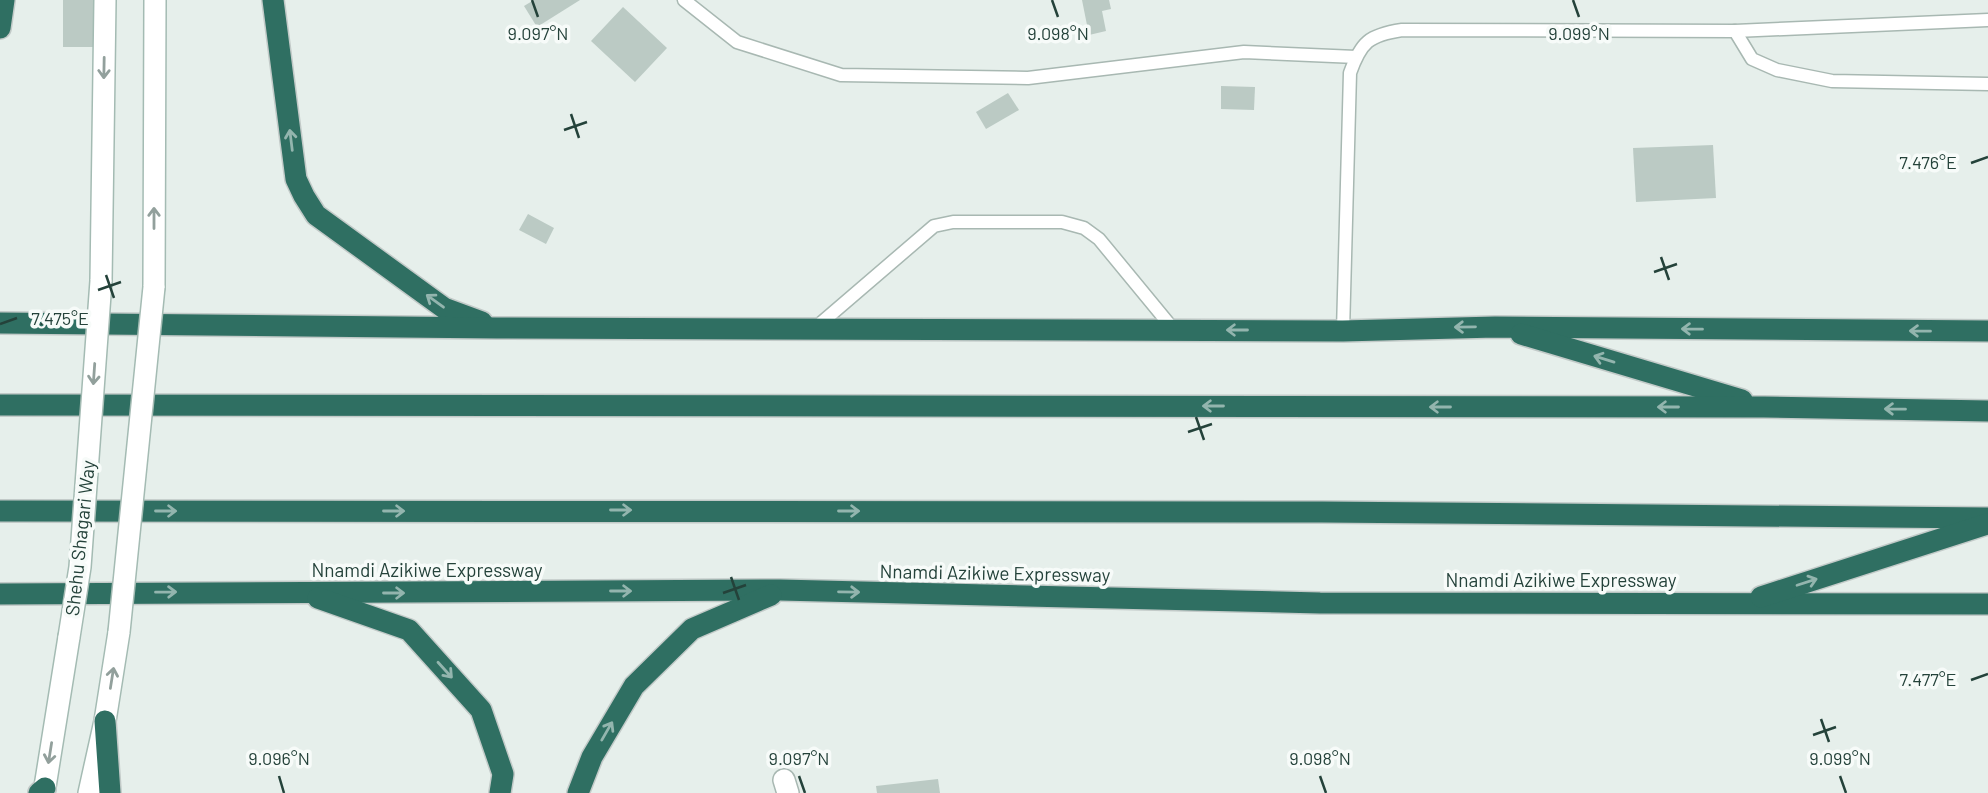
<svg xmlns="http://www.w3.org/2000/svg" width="1988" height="793" font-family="Barlow,sans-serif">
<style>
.building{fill:#bbcac4}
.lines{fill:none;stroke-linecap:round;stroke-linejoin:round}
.lane-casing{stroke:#a8b8b2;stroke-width:15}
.street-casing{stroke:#a8b8b2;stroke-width:24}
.secondary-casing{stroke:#a4bbb3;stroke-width:24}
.highway-casing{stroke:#c2cac8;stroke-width:24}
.lane{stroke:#fff;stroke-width:12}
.street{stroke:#fff;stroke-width:21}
.secondary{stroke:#fff;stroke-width:21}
.highway{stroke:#2f6f62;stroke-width:21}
.secondary-bridge-casing{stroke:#a4bbb3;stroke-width:24;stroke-linecap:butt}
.secondary-bridge{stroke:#fff;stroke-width:21}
.oneway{stroke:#92a09c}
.oneway2{stroke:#93b5ae}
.ticks{fill:none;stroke:#24423a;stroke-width:2.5}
.labels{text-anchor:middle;stroke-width:7;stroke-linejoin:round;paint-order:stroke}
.street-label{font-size:19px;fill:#24423a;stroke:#f7fbf9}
.ticks-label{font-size:18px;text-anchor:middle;fill:#24423a;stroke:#f7fbf9;stroke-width:7;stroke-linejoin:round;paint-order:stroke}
</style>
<rect width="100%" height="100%" fill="#e6efeb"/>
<g class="building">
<polygon points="63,0 98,0 99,47 63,47"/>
<polygon points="534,0 580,0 537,27 524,6"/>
<polygon points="1082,0 1109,0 1111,9 1102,11 1106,31 1089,35"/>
<polygon points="623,7 667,48 635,82 591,41"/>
<polygon points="1221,86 1255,87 1254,110 1221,109"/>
<polygon points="1008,93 1019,110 986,129 976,112"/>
<polygon points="1713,145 1716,198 1636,202 1633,148"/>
<polygon points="528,214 554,228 546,244 519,230"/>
<polygon points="938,779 940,793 877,793 876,786"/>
</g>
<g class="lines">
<g class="lane-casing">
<g id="lane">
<polyline points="684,0 737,42 841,75 1028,78 1244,52 1356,57"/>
<polyline points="1735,31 1752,59 1777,70 1832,81 1988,84"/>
<polyline points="814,329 934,226 953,222 1062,222 1084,228 1099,239 1174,330"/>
<path d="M1343,331l7,-258c11,-31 19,-38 52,-43l333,1 253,-11"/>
</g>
</g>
<g class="street-casing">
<polyline id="street" points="784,780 788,793"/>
</g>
<g class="secondary-casing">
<g id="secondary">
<polyline points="101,281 105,0"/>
<polyline points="154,287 155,0"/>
<polyline points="44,793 69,637"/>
<polyline points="89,793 105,721 119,632"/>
</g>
</g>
<g class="highway-casing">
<g id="highway">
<polyline points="273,0 296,179 304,196 316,215 444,308 482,322"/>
<polyline points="0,28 4,0"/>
<polyline points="0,323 497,328 1343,331 1495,327 1988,331"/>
<polyline points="1521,334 1742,400"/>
<polyline points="0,405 1764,407 1988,411"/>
<polyline points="0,511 1322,512 1988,518"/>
<polyline points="0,594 780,590 1320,603 1988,604"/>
<polyline points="1761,597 1987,524"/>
<polyline points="318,598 409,630 481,710 503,774 500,793"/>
<polyline points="105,721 110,793"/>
<polyline points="39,793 45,788"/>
<polyline points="578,793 592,757 634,686 692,629 771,595"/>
</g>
</g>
<use href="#lane" class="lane"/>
<use href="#street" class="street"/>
<use href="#secondary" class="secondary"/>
<use href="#highway" class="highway"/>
<g class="secondary-bridge-casing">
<g id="secondary-bridge">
<polyline points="119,632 154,287"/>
<polyline points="69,637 80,567 101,281"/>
</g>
</g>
<use href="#secondary-bridge" class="secondary-bridge"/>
</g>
<defs><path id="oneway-shaft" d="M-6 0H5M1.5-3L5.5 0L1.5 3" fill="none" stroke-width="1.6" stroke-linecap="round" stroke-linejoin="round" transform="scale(1.75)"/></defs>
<g class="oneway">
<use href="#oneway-shaft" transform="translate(104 68) rotate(91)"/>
<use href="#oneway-shaft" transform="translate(154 218) rotate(-90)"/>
<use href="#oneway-shaft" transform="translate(94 374) rotate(94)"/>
<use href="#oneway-shaft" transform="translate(112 678) rotate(-81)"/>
<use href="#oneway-shaft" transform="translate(50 753) rotate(99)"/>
</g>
<g class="oneway2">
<use href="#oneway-shaft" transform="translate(291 140) rotate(-97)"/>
<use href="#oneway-shaft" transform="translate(435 301) rotate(-144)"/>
<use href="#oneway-shaft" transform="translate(1465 327) rotate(179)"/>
<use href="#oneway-shaft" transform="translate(1692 329) rotate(-179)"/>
<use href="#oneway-shaft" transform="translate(1237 330) rotate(-180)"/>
<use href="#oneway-shaft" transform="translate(1920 331) rotate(-179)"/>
<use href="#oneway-shaft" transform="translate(1604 359) rotate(-163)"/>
<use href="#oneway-shaft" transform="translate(1213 406) rotate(-180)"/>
<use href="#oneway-shaft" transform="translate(1440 407) rotate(-180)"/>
<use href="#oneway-shaft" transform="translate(1668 407) rotate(-180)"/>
<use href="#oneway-shaft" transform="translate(1895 409) rotate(-179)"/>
<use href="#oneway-shaft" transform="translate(621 510)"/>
<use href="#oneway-shaft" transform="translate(166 511)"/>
<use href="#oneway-shaft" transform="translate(394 511)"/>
<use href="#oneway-shaft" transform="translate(849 511)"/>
<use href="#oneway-shaft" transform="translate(1807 582) rotate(-18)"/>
<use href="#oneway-shaft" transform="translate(621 591)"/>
<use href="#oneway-shaft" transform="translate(166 592) rotate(-1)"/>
<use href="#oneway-shaft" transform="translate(849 592) rotate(1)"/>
<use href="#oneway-shaft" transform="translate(394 593)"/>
<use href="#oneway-shaft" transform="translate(445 670) rotate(48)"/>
<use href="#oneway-shaft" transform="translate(607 731) rotate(-60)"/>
</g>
<path class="ticks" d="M532,0l6,17M1052,0l6,17M1573,0l6,17M571,114l8,24M564,130l23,-8M1971,163l17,-6M1661,257l8,23M1654,272l23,-8M106,275l8,23M98,290l23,-8M0,324l17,-6M1196,417l8,23M1188,432l24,-8M731,577l8,23M723,593l23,-8M1971,680l17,-6M1821,719l8,23M1813,735l23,-8M279,776l5,17M799,776l6,17M1320,776l6,17M1840,776l6,17"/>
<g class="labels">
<g class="street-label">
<text transform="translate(80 538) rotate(-84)" y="7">Shehu Shagari Way</text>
<text x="427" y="577">Nnamdi Azikiwe Expressway</text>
<text transform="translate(995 573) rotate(1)" y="7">Nnamdi Azikiwe Expressway</text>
<text x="1561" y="587">Nnamdi Azikiwe Expressway</text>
</g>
</g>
<g class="ticks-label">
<text x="538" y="40">9.097°N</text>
<text x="1058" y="40">9.098°N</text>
<text x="1579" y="40">9.099°N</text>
<text x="1928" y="169">7.476°E</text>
<text x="60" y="325">7.475°E</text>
<text x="1928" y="686">7.477°E</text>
<text x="279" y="765">9.096°N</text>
<text x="799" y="765">9.097°N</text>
<text x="1320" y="765">9.098°N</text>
<text x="1840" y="765">9.099°N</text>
</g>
</svg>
